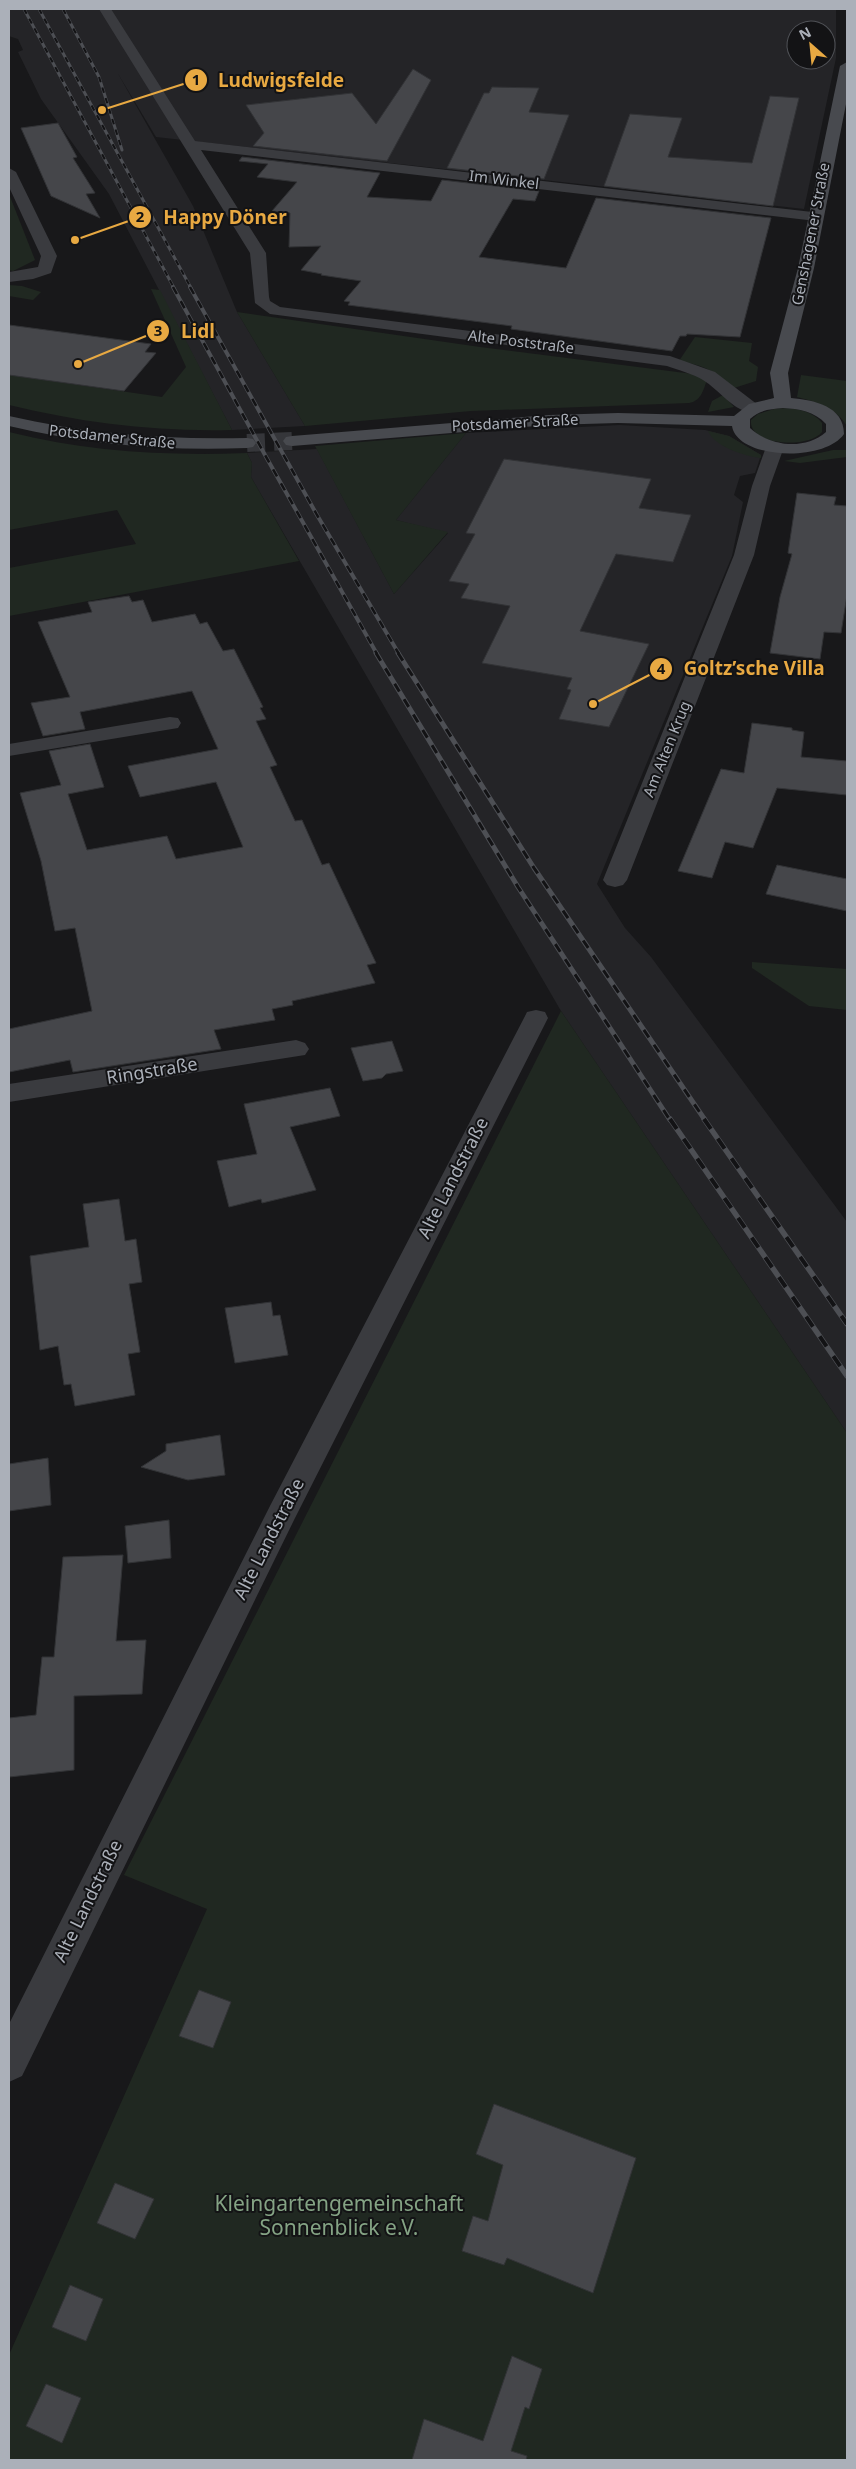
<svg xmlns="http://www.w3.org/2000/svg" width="856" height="2469" font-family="'Noto Sans',sans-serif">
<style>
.built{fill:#242427;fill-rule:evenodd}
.green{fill:#202821}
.building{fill:#45464a;stroke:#323336}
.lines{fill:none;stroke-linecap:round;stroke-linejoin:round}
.secondary-tunnel{stroke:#35363a;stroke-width:18;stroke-dasharray:18 9;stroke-linecap:butt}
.street{fill:#3a3b3f;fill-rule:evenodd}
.secondary{fill:#484a4f;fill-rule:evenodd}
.rail-far3-casing{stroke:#4d4f54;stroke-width:3}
.rail-far2-casing{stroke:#4d4f54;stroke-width:4}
.rail-far1-casing{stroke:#4d4f54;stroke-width:5}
.rail-casing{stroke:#4d4f54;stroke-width:5.5}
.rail-far3{stroke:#131315;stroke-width:2;stroke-dasharray:5.5;stroke-linecap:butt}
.rail-far2{stroke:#131315;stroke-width:2.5;stroke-dasharray:8;stroke-linecap:butt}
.rail-far1{stroke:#131315;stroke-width:3;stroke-dasharray:9;stroke-linecap:butt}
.rail{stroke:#131315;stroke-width:4;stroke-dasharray:12;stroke-linecap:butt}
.labels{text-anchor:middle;stroke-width:4;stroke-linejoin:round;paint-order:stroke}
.far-street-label{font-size:15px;fill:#abb0b9;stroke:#131315}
.street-label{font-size:18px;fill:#abb0b9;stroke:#131315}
.near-park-label{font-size:21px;fill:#84a384;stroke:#131315}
.leader{fill:none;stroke:#e8a942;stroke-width:2}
.callout-dot{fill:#e8a942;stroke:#131315;stroke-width:2}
.mark-label{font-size:15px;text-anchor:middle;font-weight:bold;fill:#111}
.callout-label{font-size:19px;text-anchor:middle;font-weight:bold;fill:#e8a942;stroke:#131315;stroke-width:4;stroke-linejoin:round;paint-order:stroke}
</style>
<rect width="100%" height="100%" fill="#18181a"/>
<g class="built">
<path d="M9,9h827v49l-32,151 -648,-72 -39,-65 76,134 44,106 68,114 -73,4 -123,-236 -68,-95 -23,-47 5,-2 -5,-11 -9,-3zM796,30h30v30h-30z"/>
<polygon points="620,425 705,430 729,436 761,455 755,473 740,476 734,495 743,502 732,556 597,884 625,928 651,957 847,1222 847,1433 561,1011 251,477 252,463 247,453 317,449 394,594 448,533 396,520 466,433"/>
</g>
<g class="green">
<polygon points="9,194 35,260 13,271 9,270"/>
<polygon points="9,285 22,286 41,292 33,300 9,296"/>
<path d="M151,289l9,1 72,140c-76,2 -149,-7 -223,-25v-30l153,22 24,-30z"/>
<path d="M237,312l243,35 213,27 14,6c-4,11 -6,21 -18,23l-218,8 -166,15z"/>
<path d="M695,337l57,6 -3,18 9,6 -2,14 -22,7c-20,-18 -29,-22 -55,-27z"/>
<path d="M801,375l46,6v45c-11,-18 -30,-24 -50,-29z"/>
<polygon points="723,395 734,407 708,412 712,401"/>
<path d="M774,409c16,-2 37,0 48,14v9c-13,17 -74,14 -71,-12l7,-6z"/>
<path d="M708,431l21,5 32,19v3c-17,-2 -46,-11 -53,-27z"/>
<path d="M9,432c79,20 157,24 238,21l5,10 -1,14 48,84 -290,55v-48l127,-24 -19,-34 -108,20z"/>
<polygon points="466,433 396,520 448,532 394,594 315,446"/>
<polygon points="833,450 847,450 847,457 800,463 784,461"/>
<polygon points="752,962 847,969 847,1010 809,1006 752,968"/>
<polygon points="561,1011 847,1433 847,2460 9,2460 9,2355 207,1909 124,1875"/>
</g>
<g class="building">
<polygon points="413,69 431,80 387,161 253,146 264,133 246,105 352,93 376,124"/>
<polygon points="492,87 539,88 529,112 569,115 544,179 447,168 484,93 489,93"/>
<polygon points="770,96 799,98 773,206 604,186 630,114 682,118 668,157 752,163"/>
<polygon points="58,123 77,157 73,158 95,193 86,194 100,218 51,196 21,128"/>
<polygon points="242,157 380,173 367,197 431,201 442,180 539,191 535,201 513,199 479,257 566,268 596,198 771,218 740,337 687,334 686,336 680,336 672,351 511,329 512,326 348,305 350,302 344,301 361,281 321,275 322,274 301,270 321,246 289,247 290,213 272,211 297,182 257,177 268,164 239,161"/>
<polygon points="9,325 151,344 145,352 156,353 124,391 9,375"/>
<polygon points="504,459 651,479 639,508 691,515 673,562 616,554 580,631 649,644 609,727 559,719 571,690 567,689 572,678 482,663 510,606 461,598 469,584 449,581 475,534 466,533"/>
<polygon points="797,493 836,497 834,505 847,506 847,595 841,633 824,632 820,659 770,653 780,597 792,554 788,553"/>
<polygon points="129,596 132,602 143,600 152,622 195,614 200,624 207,622 223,651 234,649 263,707 260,708 266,719 256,721 277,765 270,767 295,821 302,820 322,865 329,863 376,963 367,965 375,983 292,1001 293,1005 272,1009 275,1020 214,1030 221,1049 73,1072 70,1060 9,1072 9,1029 92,1011 75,928 55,931 41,861 20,793 61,785 49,751 90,744 104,787 68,794 87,850 167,836 176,859 243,847 216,782 140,797 128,766 218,749 192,691 80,712 85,729 43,736 31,703 70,697 38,622 92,612 88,602"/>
<polygon points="752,723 792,728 792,730 804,732 801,757 847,761 847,795 777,788 753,848 725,842 712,878 678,871 721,769 744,773"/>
<polygon points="777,865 847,879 847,911 766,894"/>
<polygon points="392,1041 403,1071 386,1074 382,1078 363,1081 351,1048"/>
<polygon points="330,1088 340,1116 290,1127 316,1190 262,1203 261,1199 229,1207 217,1161 257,1154 244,1104"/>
<polygon points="119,1199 125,1241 136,1239 142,1282 129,1284 140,1352 128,1354 135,1395 75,1406 71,1384 64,1385 58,1346 40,1350 30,1256 89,1247 83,1204"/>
<polygon points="271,1302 273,1316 280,1315 288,1355 235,1363 225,1308"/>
<polygon points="220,1435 225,1475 188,1480 141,1467 166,1451 166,1444"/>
<polygon points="48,1458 51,1505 9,1511 9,1464"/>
<polygon points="169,1520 171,1558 128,1563 125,1526"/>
<polygon points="123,1555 116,1641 146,1640 142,1694 74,1696 74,1770 9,1777 9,1718 36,1715 42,1657 54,1657 63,1557"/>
<polygon points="199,1990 231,2002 213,2048 179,2036"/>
<polygon points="494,2104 636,2158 593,2293 507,2258 504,2265 462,2251 473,2216 488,2221 503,2165 476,2154"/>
<polygon points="115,2183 154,2199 135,2239 97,2223"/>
<polygon points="70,2285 103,2299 86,2341 52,2327"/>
<polygon points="512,2356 542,2369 529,2409 525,2407 511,2451 527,2456 526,2460 412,2460 424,2419 483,2441"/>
<polygon points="46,2384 81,2398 62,2443 26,2426"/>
</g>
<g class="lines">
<polyline class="secondary-tunnel" points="247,443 292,441"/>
<g class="street">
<path d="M99,9h12l84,132 626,72 3,3 -3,3 -5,2 -615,-71 65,103 3,44 1,4 10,6 390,49 45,16 47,36 -3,4c-22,5 -39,-22 -56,-32 -10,-6 -25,-10 -36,-14l-397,-52 -15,-11 -5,-50z"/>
<polygon points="9,168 16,172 57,256 51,273 33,279 9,282 9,272 38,267 41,256 9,187"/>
<polygon points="775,442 781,443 784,447 770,486 754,555 627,880 623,885 615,887 607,885 603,880 734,555 752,486 766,447 769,443"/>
<polygon points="170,717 178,718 181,723 178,728 9,756 9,744"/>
<polygon points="536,1010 545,1012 548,1018 295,1518 22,2076 9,2082 9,2024 271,1504 524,1018 527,1012"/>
<polygon points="296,1040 305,1043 309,1049 305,1055 9,1102 9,1084"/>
</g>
<g class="secondary">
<path d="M847,62v37l-33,169 -26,105 3,25c23,2 53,8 53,36 -20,29 -107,25 -112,-8l-114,-3 -69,2 -257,21 -6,-1 -3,-4 3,-4 6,-1 257,-21 69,-2 116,3 15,-12 25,-6 -4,-25 28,-105 42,-202zM783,408c16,1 31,3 43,16v8c-22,19 -56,14 -76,-4v-9c10,-9 20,-10 33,-11z"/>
<path d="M9,416c79,18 157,24 238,22l6,1 3,4 -3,4 -6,1c-81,3 -159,-3 -238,-22z"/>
</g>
<g class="rail-far3-casing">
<g id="rail-far3">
<polyline points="24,9 174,288"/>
<polyline points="39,9 191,288"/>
<polyline points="63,9 99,77 122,150"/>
</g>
</g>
<g class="rail-far2-casing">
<g id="rail-far2">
<polyline points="173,287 265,455 377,654"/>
<polyline points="190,287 317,515 399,654"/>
</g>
</g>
<g class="rail-far1-casing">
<g id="rail-far1">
<polyline points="376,653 518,887 670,1120"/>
<polyline points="398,653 534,868 705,1120"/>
</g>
</g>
<g class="rail-casing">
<g id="rail">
<polyline points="670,1119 847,1376"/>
<polyline points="704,1119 847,1324"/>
</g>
</g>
<use href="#rail-far3" class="rail-far3"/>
<use href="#rail-far2" class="rail-far2"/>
<use href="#rail-far1" class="rail-far1"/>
<use href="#rail" class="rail"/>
</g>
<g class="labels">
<g class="far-street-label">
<text transform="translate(504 180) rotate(7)" y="5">Im Winkel</text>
<text transform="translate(811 234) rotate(-79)" y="5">Genshagener Straße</text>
<text transform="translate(521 342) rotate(7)" y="5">Alte Poststraße</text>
<text transform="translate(515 423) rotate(-3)" y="5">Potsdamer Straße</text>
<text transform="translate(112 437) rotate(6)" y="5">Potsdamer Straße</text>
<text transform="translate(667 749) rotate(-68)" y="5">Am Alten Krug</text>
</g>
<g class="street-label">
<text transform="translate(152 1071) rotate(-9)" y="6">Ringstraße</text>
<text transform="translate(453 1178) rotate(-63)" y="6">Alte Landstraße</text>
<text transform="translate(269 1539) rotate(-63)" y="6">Alte Landstraße</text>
<text transform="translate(88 1901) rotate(-64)" y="6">Alte Landstraße</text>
</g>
<g class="near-park-label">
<text x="339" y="2211">Kleingartengemeinschaft<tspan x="339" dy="24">Sonnenblick e.V.</tspan></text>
</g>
</g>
<path class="leader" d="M102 110L196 80M75 240L140 217M78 364L158 331M593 704L661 669"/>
<g class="callout-dot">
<circle cx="102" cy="110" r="5"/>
<circle cx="75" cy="240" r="5"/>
<circle cx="78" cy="364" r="5"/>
<circle cx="593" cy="704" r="5"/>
<circle cx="196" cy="80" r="12"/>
<circle cx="140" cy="217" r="12"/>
<circle cx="158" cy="331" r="12"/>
<circle cx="661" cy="669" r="12"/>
</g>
<g class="mark-label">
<text x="196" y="85">1</text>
<text x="140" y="222">2</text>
<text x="158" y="336">3</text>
<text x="661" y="674">4</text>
</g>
<g class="callout-label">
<text x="281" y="87">Ludwigsfelde</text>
<text x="225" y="224">Happy Döner</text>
<text x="198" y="338">Lidl</text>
<text x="754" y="675">Goltz’sche Villa</text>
</g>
<rect width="856" height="2469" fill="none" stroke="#abb0b9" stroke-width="20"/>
<g transform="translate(811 45) rotate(333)"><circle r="24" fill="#131315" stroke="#505257"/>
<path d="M0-4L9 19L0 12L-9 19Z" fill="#e8a942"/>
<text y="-8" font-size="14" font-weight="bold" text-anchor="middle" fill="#abb0b9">N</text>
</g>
</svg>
